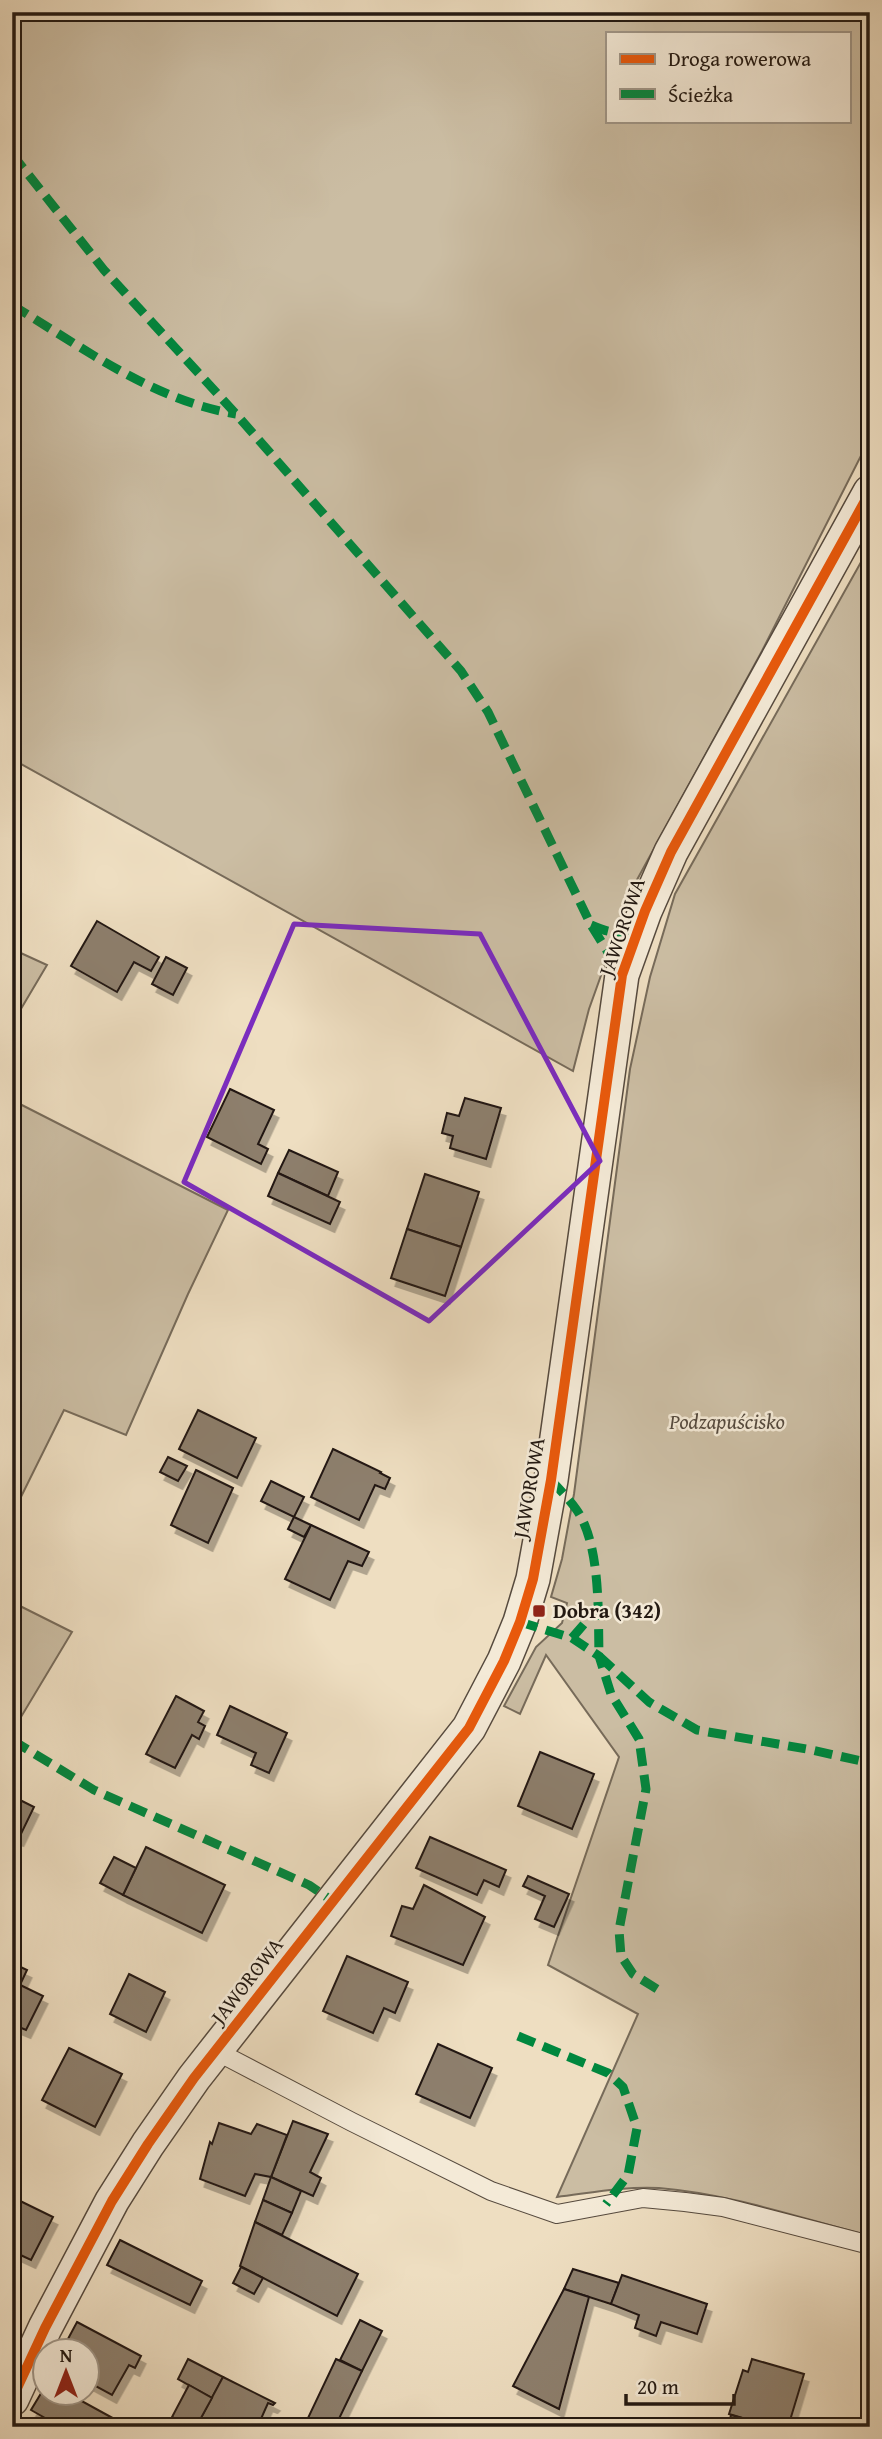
<svg xmlns="http://www.w3.org/2000/svg" width="882" height="2439" font-family="'Gentium Book Plus',serif">
<style>
.green{fill:#cbbda3;stroke:#776b5a;stroke-width:2;fill-rule:evenodd}
.building{fill:#8d7f6d;stroke:#231912;stroke-width:2;filter:url(#shadow)}
.lines{fill:none;stroke-linecap:round;stroke-linejoin:round}
.lane-casing{stroke:#564a3e;stroke-width:20}
.street-casing{stroke:#564a3e;stroke-width:36}
.lane{stroke:#f4ead7;stroke-width:18}
.street{stroke:#f4ead7;stroke-width:33}
.quiet{stroke:#00873e;stroke-width:9;stroke-dasharray:18 9;stroke-linecap:butt}
.cycleway-casing{stroke:#f4ead7;stroke-width:15}
.cycleway{stroke:#e8590c;stroke-width:10}
.marked{fill:none;stroke:#7b2cbf;stroke-width:5;stroke-linejoin:round}
.poi-dot{fill:#8f2418;stroke:#f4ead7;stroke-width:2.5}
.labels{text-anchor:middle;stroke-width:5;stroke-linejoin:round;paint-order:stroke}
.street-label{font-size:21px;fill:#231912;stroke:#f4ead7}
.park-label{font-size:21px;font-style:italic;fill:#554a3e;stroke:#f4ead7}
.poi-label{font-size:21px;font-weight:bold;fill:#231912;stroke:#f4ead7;text-anchor:start}
</style>
<defs>
<filter id="shadow"><feDropShadow dx="4.5" dy="8" stdDeviation="0" flood-color="#0004"/></filter>
</defs>
<rect width="100%" height="100%" fill="#eedec1"/>
<filter id="stains"><feTurbulence type="fractalNoise" baseFrequency=".00286" numOctaves="4"/><feColorMatrix values="0 0 0 0 .2 0 0 0 0 .09 0 0 0 0 .02 0 0 0 .5 -.17"/></filter>
<radialGradient id="worn" r=".72"><stop offset=".6" stop-color="#630" stop-opacity="0"/><stop offset="1" stop-color="#630" stop-opacity=".3"/></radialGradient>
<g class="green">
<path d="M12,12h858v426l-108,213 -130,238 -43,120 -16,62 -561,-312zM849,33v88h-242v-88z"/>
<path d="M870,546v1690c-70,-18 -139,-42 -211,-48 -34,-2 -69,5 -102,9l81,-183 -90,-49 71,-208 -73,-102 -26,59 -16,-8 32,-59 26,-24 5,-20 -16,-6 11,-38 12,-65 56,-425 20,-92 25,-83z"/>
<polygon points="12,949 47,965 12,1024"/>
<polygon points="12,1100 228,1210 188,1294 126,1435 64,1410 12,1515"/>
<polygon points="12,1602 72,1632 12,1732"/>
</g>
<g class="building">
<polygon points="97,921 159,957 151,971 134,962 117,992 71,966"/>
<polygon points="166,957 187,968 173,995 152,984"/>
<polygon points="230,1089 274,1110 258,1144 268,1149 261,1164 207,1137"/>
<polygon points="465,1098 501,1108 486,1159 450,1148 453,1136 442,1133 447,1113 459,1116"/>
<polygon points="289,1150 338,1172 328,1196 278,1173"/>
<polygon points="278,1173 340,1202 330,1224 268,1196"/>
<polygon points="425,1174 479,1192 461,1247 407,1229"/>
<polygon points="407,1229 461,1247 445,1296 391,1278"/>
<polygon points="198,1410 256,1438 237,1478 179,1449"/>
<polygon points="333,1449 381,1472 380,1473 390,1478 385,1489 375,1485 359,1520 311,1497"/>
<polygon points="168,1457 187,1466 178,1481 160,1472"/>
<polygon points="196,1470 233,1488 208,1543 171,1525"/>
<polygon points="271,1481 304,1497 294,1517 261,1501"/>
<polygon points="294,1517 311,1525 304,1537 288,1529"/>
<polygon points="311,1525 369,1552 362,1566 348,1561 330,1600 285,1579"/>
<polygon points="176,1696 204,1711 198,1722 205,1726 199,1739 192,1735 175,1768 146,1754"/>
<polygon points="230,1706 287,1733 269,1773 251,1765 256,1753 217,1735"/>
<polygon points="540,1752 594,1774 572,1829 518,1806"/>
<polygon points="12,1796 34,1807 19,1838 12,1835"/>
<polygon points="430,1837 506,1870 499,1887 484,1880 477,1895 416,1868"/>
<polygon points="146,1847 225,1885 202,1933 123,1895"/>
<polygon points="114,1857 136,1868 123,1895 100,1883"/>
<polygon points="528,1876 569,1894 554,1927 535,1919 545,1896 523,1886"/>
<polygon points="424,1885 485,1917 463,1965 391,1936 402,1906 413,1909"/>
<polygon points="347,1956 408,1982 395,2013 384,2008 373,2033 323,2011"/>
<polygon points="12,1963 27,1970 20,1985 12,1981"/>
<polygon points="129,1974 165,1992 146,2032 110,2014"/>
<polygon points="12,1981 43,1996 26,2030 12,2024"/>
<polygon points="438,2044 492,2068 470,2118 416,2094"/>
<polygon points="69,2048 122,2074 95,2127 42,2100"/>
<polygon points="293,2121 328,2134 310,2172 321,2178 313,2196 271,2177"/>
<polygon points="219,2123 251,2134 257,2124 287,2135 271,2177 255,2174 245,2196 200,2179 210,2142 212,2144"/>
<polygon points="271,2177 301,2191 292,2213 263,2200"/>
<polygon points="12,2197 53,2217 31,2260 12,2251"/>
<polygon points="263,2200 292,2213 282,2235 255,2222"/>
<polygon points="255,2222 358,2274 337,2316 240,2266"/>
<polygon points="120,2240 202,2281 190,2305 107,2265"/>
<polygon points="241,2267 263,2278 254,2294 233,2283"/>
<polygon points="573,2269 619,2283 611,2304 564,2289"/>
<polygon points="622,2275 707,2304 697,2334 661,2322 656,2336 635,2328 639,2315 611,2304"/>
<polygon points="564,2289 589,2297 559,2409 513,2386"/>
<polygon points="360,2320 382,2331 362,2371 340,2360"/>
<polygon points="77,2322 141,2356 135,2368 129,2365 112,2395 88,2382 88,2352 61,2352"/>
<polygon points="188,2359 223,2377 212,2398 178,2379"/>
<polygon points="336,2359 362,2371 335,2427 326,2427 308,2418"/>
<polygon points="752,2359 804,2374 788,2427 773,2427 729,2414 743,2370 748,2372"/>
<polygon points="223,2377 275,2403 273,2405 268,2403 260,2421 265,2423 264,2427 196,2427"/>
<polygon points="46,2385 46,2394 69,2394 129,2427 61,2427 31,2410"/>
<polygon points="189,2385 212,2398 196,2427 191,2427 172,2417"/>
<polygon points="731,2415 760,2423 759,2427 728,2427"/>
</g>
<g class="lines">
<g class="lane-casing">
<polyline id="lane" points="216,2051 352,2122 491,2191 557,2214 643,2198 685,2202 723,2207 870,2245"/>
</g>
<g class="street-casing">
<polyline id="street" points="12,2399 45,2328 112,2201 148,2144 194,2078 469,1728 504,1661 520,1622 533,1579 551,1480 622,975 645,911 671,852 870,492"/>
</g>
<use href="#lane" class="lane"/>
<use href="#street" class="street"/>
<g class="quiet">
<polyline points="12,154 104,270 236,414 461,671 488,712 591,925 622,975"/>
<path d="M12,305c70,42 142,96 224,109"/>
<path d="M591,925c21,9 28,10 49,0"/>
<path d="M551,1480c8,9 18,19 25,29 25,35 22,105 23,147l50,46 48,28 115,20 58,13"/>
<polyline points="520,1622 572,1638 599,1656 611,1694 639,1739 646,1789 619,1930 621,1956 633,1974 657,1989"/>
<polyline points="572,1638 598,1608"/>
<polyline points="12,1740 94,1790 309,1885 334,1902"/>
<polyline points="518,2036 608,2073 623,2087 637,2128 628,2175 606,2204"/>
</g>
<g class="cycleway-casing">
<polyline id="cycleway" points="12,2399 45,2328 112,2201 148,2144 194,2078 469,1728 504,1661 520,1622 533,1579 551,1480 622,975 645,911 671,852 870,492"/>
</g>
<use href="#cycleway" class="cycleway"/>
</g>
<path class="marked" d="M294,924l186,10 120,227 -171,160 -245,-139z"/>
<rect class="poi-dot" x="532" y="1604" width="14" height="14" rx="3.5"/>
<g class="labels">
<g class="street-label">
<text transform="translate(622 927) rotate(-71)" y="7">JAWOROWA</text>
<text transform="translate(529 1488) rotate(-80)" y="7">JAWOROWA</text>
<text transform="translate(247 1981) rotate(-52)" y="7">JAWOROWA</text>
</g>
<g class="park-label">
<text x="727" y="1429">Podzapuścisko</text>
</g>
<g class="poi-label">
<text x="553" y="1618">Dobra (342)</text>
</g>
</g>
<rect width="882" height="2439" fill="none" stroke="#eedec1" stroke-width="42"/>
<rect x="14" y="14" width="854" height="2411" fill="none" stroke="#231912" stroke-width="3.5"/>
<rect x="21" y="21" width="840" height="2397" fill="none" stroke="#231912" stroke-width="2"/>
<rect x="606" y="32" width="245" height="91" fill="#f4ead7" stroke="#a09688" stroke-width="2"/>
<rect x="620" y="54" width="35" height="10" fill="#e8590c" stroke="#a09688" stroke-width="2"/>
<text x="668" y="66" font-size="21" fill="#231912">Droga rowerowa</text>
<rect x="620" y="89" width="35" height="10" fill="#00873e" stroke="#a09688" stroke-width="2"/>
<text x="668" y="102" font-size="21" fill="#231912">Ścieżka</text>
<g transform="translate(66 2372)"><circle r="33" fill="#f4ead7" stroke="#a09688" stroke-width="2"/>
<path d="M0-5L12 26L0 18L-12 26Z" fill="#8f2418"/>
<text y="-10" font-size="19" font-weight="bold" text-anchor="middle" fill="#231912">N</text>
</g>
<path d="M626 2394v10h108v-10" fill="none" stroke="#231912" stroke-width="3.5"/>
<text x="637" y="2394" font-size="21" fill="#231912" stroke="#f4ead7" stroke-width="5" paint-order="stroke">20 m</text>
<rect width="100%" height="100%" filter="url(#stains)"/>
<rect width="100%" height="100%" fill="url(#worn)"/>
</svg>
